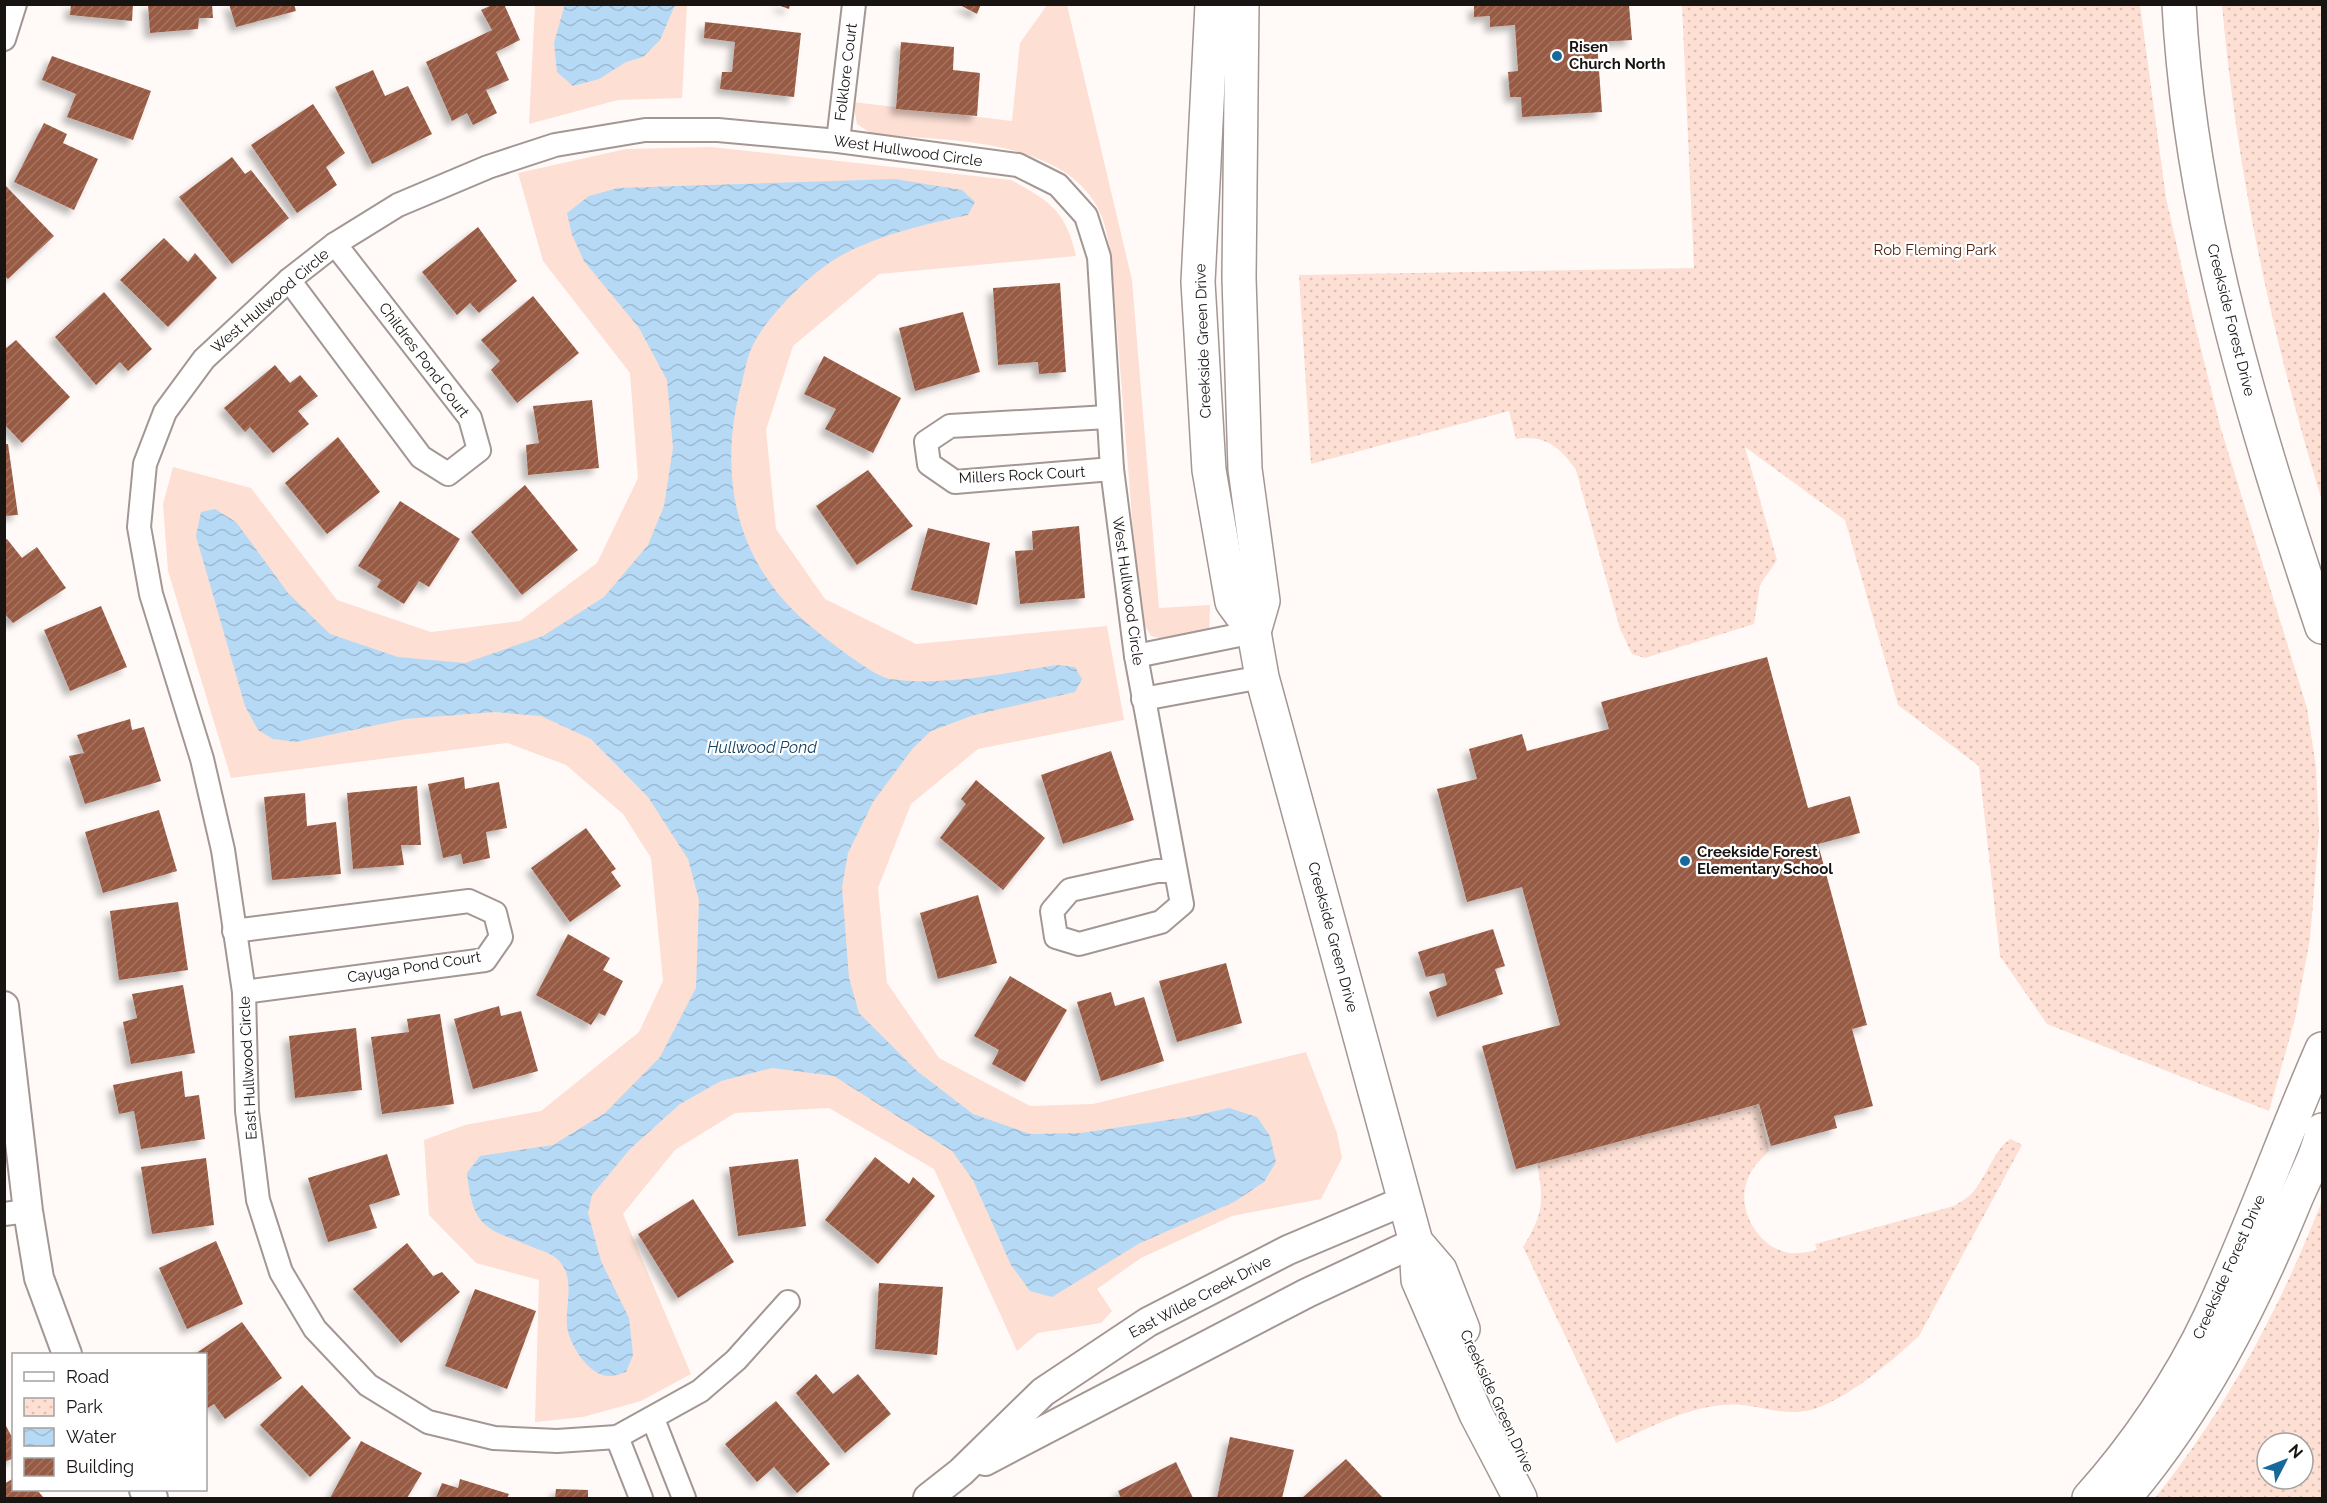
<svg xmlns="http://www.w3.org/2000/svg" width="2327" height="1503" font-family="Raleway,sans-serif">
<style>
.green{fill:#fddfd3}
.park{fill:url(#park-dots);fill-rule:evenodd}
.water{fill:url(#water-waves)}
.building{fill:url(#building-hatch);filter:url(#shadow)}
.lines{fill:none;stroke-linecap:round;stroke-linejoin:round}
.minor-casing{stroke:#a39793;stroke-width:26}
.tertiary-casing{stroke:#a39793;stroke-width:32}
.secondary-casing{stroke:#a39793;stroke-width:36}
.minor{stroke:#fff;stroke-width:22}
.tertiary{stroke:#fff;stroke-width:28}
.secondary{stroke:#fff;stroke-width:33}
.poi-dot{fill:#18699b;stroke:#fff;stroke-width:2}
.labels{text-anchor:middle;stroke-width:4.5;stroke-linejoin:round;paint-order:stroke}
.poi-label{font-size:15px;font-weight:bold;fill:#181412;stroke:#fff;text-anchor:start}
.street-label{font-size:15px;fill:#181412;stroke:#fff}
.park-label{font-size:15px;fill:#491e0c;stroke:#fff}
.water-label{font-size:16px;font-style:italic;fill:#134160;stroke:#fff}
</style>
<defs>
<pattern id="park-dots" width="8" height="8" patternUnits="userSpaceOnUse" patternTransform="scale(1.5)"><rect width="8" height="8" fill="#fddfd3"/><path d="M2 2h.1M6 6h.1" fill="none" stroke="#d8beb4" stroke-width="1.8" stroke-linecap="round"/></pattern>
<pattern id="water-waves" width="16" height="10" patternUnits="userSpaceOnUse" patternTransform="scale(1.5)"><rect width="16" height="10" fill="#b6daf6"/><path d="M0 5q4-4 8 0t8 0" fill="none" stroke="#9cbad2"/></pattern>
<pattern id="building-hatch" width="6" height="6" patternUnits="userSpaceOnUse" patternTransform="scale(1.5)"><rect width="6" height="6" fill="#985a42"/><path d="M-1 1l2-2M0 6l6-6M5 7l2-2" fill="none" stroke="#a27665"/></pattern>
<filter id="shadow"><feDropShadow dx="-5.5" dy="5.5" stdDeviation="3" flood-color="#0004"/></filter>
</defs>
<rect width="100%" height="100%" fill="#fffaf8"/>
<g class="green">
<polygon points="535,5 687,5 682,98 618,100 529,124"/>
<path d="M1047,5h20l65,275 27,328 51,-3 -1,27 -42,8 -16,-4 -11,-18 -29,-365c-3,-12 -5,-25 -9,-36 -32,-81 -158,-76 -230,-83l-15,-10 -4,-22 159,19 8,-78z"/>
<path d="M711,147l300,33c39,21 55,31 65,76l-197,18 -86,72 -27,84 10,99 49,70 91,45 191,-18 17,94 -146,29 -67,55 -33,84 9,95 52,75 91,48 63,-2 213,-52 31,81 5,25 -21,41 -89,17 -91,42 -44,31 15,22 -11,12 -63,10 -21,18 -83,-182 -105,-61 -94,5 -60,37 -52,64 68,160 -50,27 -58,16 -48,5 4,-142 -63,-17 -47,-48 -5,-75 41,-15 76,-14 98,-79 24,-51 -12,-123 -28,-44 -57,-49 -59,-22 -276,35 -63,-207 -5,-67 10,-37 78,21 86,112 94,32 89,-11 77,-58 41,-85 -8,-105 -87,-112 -25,-88 108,-24z"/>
</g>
<g class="park">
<path d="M1682,5h458l26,193 28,123 27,108 86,279 9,59 3,64 -9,108 -15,80 -26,92 -222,-87 -47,-68 -21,-190 -81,-61 -53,-185 -100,-73 32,113 -17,25 -6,39 -109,34 -13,-4 -12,-25 -44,-159c-15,-22 -31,-36 -60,-31l-7,-28 -198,53 -12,-189 395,-7z"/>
<path d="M2222,5h100v496c-50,-163 -85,-327 -100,-496z"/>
<path d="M1759,1104l10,47c-9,9 -18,17 -22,30 -11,29 12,67 42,72 10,1 19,-1 28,-3l-2,-6 139,-38c6,-4 14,-8 19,-14 12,-13 24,-47 38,-53l11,6 -103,191c-28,26 -69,61 -105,73 -27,8 -48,-2 -72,-4 -44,-4 -88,21 -126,38l-93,-196c21,-34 21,-45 14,-84z"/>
<path d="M2322,1201v297h-167c71,-88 126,-192 167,-297zM2267,1443h36v36h-36z"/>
</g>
<g class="water">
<polygon points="565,4 675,4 675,5 660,40 643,57 626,62 599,79 573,86 557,72 554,43"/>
<path d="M895,179l67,11 13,12 -7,13c-45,10 -92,20 -133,44 -27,17 -70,59 -83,88 -5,10 -7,24 -10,35 -25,91 -8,179 66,242 16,13 64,52 82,55 55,8 113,-6 167,-14l18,2 7,12 -7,13 -101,23 -43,16 -18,17 -40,54 -25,51 -6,34 7,91 10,35 58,58 56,43 57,20 51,-1 107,-16 41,-9 28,9 13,19 6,26 -12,20 -30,20 -94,41 -88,54 -22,-6 -19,-26 -38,-85 -21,-29 -118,-75 -62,-8 -51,13 -41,23 -50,45 -38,46 -4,18 13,48 28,57 4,37 -7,17c-5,1 -12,5 -18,4 -20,-1 -39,-32 -41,-50 -2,-21 8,-44 -6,-63 -5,-7 -16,-12 -24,-14 -49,-21 -64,-17 -70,-76l13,-17 73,-11 52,-32 55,-56 36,-69 3,-88 -11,-41 -40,-62 -57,-58 -50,-23 -46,-4 -90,7 -109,23 -23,-3 -15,-9 -13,-24 -49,-170 5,-24 14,-3 21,13 52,71 42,41 68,23 67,6 78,-27 61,-39 44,-52 16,-39 9,-58 -6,-68 -28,-52 -55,-67 -12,-26 -5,-22 22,-17 29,-8z"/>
</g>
<g class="building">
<polygon points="71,4 133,4 132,21 70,15"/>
<polygon points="148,4 212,4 213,18 199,18 198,29 150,33"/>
<polygon points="229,4 294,4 296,11 236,27"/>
<polygon points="494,4 504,4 520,40 496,52 509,80 486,90 497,113 473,125 467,113 452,121 426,62 492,30 481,10"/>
<polygon points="775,4 790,4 789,9"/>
<polygon points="958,4 981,4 977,14"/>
<polygon points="1474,5 1629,5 1632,40 1597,42 1602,112 1522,117 1521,97 1510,97 1508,72 1518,71 1515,25 1490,27 1490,16 1474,17"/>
<polygon points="705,22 801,33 794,97 720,89 722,72 732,72 735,42 704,38"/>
<polygon points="901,42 954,47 953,70 980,73 977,116 896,109"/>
<polygon points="52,56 151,91 133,140 67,117 76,94 42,80"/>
<polygon points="373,70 385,96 408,86 432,134 372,164 335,87"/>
<polygon points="313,104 345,153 326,167 337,185 297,213 251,145"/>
<polygon points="44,123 67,134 63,143 98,159 74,210 14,182"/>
<polygon points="232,157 245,174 251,170 289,218 232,264 179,197"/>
<polygon points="4,184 54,236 8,279 4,275"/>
<polygon points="478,227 517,281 479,313 470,303 457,315 422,272"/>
<polygon points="164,238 188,262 195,253 217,278 168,327 120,280"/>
<polygon points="1060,283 1066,372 1039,374 1038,362 998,365 993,288"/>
<polygon points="104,292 152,349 128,371 120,362 96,385 55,337"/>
<polygon points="533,296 579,353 517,403 491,370 500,361 481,340"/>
<polygon points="963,312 980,372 915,391 899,328"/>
<polygon points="16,340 70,397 22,443 4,424 4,350"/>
<polygon points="824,356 901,398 873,453 825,429 836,409 804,394"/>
<polygon points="275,365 290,383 300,375 318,396 298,411 309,424 273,453 250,427 245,432 224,408"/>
<polygon points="592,400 599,468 528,475 526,445 539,443 533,406"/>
<polygon points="338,437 380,492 327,534 285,483"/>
<polygon points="4,444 8,444 18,515 4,516"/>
<polygon points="868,470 913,526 857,565 816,506"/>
<polygon points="525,485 578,550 522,595 471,532"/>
<polygon points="400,501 460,539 429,587 419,581 404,604 377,587 381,580 358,566"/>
<polygon points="1079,526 1085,598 1020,604 1015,551 1033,550 1032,531"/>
<polygon points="928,528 990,543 977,605 911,590"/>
<polygon points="7,539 22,558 37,547 66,588 13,623 4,613 4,541"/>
<polygon points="101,606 127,667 70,691 44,630"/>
<polygon points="1767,657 1808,808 1850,796 1860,833 1818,844 1867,1025 1852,1029 1873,1106 1834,1116 1837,1128 1771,1146 1759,1104 1516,1169 1482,1046 1560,1025 1522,887 1467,902 1437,789 1477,779 1469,749 1522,734 1527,751 1609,729 1601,702"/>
<polygon points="130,719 132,730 144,727 161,781 85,804 69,756 84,753 77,735"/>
<polygon points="1111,751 1134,820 1063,844 1041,775"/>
<polygon points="464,777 465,789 499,782 507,828 486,832 490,858 463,864 461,854 443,858 428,784"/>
<polygon points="976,780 1045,838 1003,890 940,838 966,804 961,799"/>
<polygon points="417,786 421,845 401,845 404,865 353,869 347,793"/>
<polygon points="305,793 307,826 336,822 341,874 272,880 264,797"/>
<polygon points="159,810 177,871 103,893 85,832"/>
<polygon points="586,828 616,869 611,872 621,886 570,922 531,868"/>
<polygon points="978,895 997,963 938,979 920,913"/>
<polygon points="178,902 188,970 119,980 110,911"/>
<polygon points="1493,929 1505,966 1495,969 1503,994 1437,1017 1429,992 1447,985 1444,973 1426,977 1418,952"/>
<polygon points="568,934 610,958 603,970 623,981 605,1016 599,1013 591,1025 536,995"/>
<polygon points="1226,963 1242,1023 1177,1042 1159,981"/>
<polygon points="1010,976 1067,1010 1025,1082 992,1064 999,1050 974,1036"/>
<polygon points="183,985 195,1053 131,1064 123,1022 137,1018 132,994"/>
<polygon points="1111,992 1115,1006 1144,997 1164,1061 1101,1081 1077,1002"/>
<polygon points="499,1006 501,1016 521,1011 538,1071 473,1089 454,1019"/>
<polygon points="440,1014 454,1104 382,1114 371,1037 409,1032 407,1019"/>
<polygon points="356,1028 362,1090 295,1098 289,1036"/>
<polygon points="182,1071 185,1097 199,1095 205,1139 141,1149 134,1111 119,1114 113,1085"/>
<polygon points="387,1154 400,1195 369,1205 377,1228 328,1242 308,1178"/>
<polygon points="875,1157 909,1184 913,1177 935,1196 878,1264 825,1220"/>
<polygon points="206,1158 214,1225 152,1234 141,1167"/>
<polygon points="798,1159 806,1226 738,1236 729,1167"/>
<polygon points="693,1199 734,1262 678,1298 638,1234"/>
<polygon points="216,1241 243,1304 187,1329 159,1268"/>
<polygon points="407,1243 433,1276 442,1272 460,1292 401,1343 353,1289"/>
<polygon points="879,1283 943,1287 937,1355 875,1349"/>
<polygon points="475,1289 536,1311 507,1389 445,1366"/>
<polygon points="242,1322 282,1378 225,1419 214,1404 206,1409 206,1354 195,1354"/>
<polygon points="816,1374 833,1394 858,1374 891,1414 845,1453 796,1393"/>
<polygon points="302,1385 351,1438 310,1477 260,1425"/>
<polygon points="776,1401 830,1464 797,1493 774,1467 757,1482 725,1444"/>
<polygon points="4,1422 14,1441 14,1458 4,1462"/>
<polygon points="1230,1437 1294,1450 1282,1498 1217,1498"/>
<polygon points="361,1441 422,1473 407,1498 330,1498"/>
<polygon points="1346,1459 1383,1498 1302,1498"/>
<polygon points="1176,1462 1193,1498 1121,1498 1118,1491"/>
<polygon points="14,1478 14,1490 37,1490 44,1498 4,1498 4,1484"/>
<polygon points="460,1479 509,1494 507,1498 436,1498 442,1483 458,1488"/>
<polygon points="556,1489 588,1490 588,1498 555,1498"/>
</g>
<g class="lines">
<g class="minor-casing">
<g id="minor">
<polyline points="4,39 15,4"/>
<polyline points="838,141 854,4"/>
<polyline points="289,280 421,457 448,474 479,450 470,418 335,244"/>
<polyline points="1108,417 950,426 926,442 929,464 955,482 1112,469"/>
<polyline points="1136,656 1254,632"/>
<polyline points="1143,699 1262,677"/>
<polyline points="234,931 469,901 495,913 501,937 485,960 244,992"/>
<polyline points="4,1214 28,1211"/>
<polyline points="788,1302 736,1360 700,1391 617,1437 557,1441 494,1438 428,1422 368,1385 315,1329 281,1272 258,1200 247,1111 244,992 223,850 202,759 151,594 139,527 145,464 165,412 204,359 289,280 335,244 398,205 488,167 555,145 645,130 718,130 838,141 1018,165 1058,185 1086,216 1099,257 1112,469 1136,656 1182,904 1161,922 1079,944 1056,937 1052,911 1070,890 1157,871 1174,871"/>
<polyline points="653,1419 684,1498"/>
<polyline points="617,1437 641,1498"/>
</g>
</g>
<g class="tertiary-casing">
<g id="tertiary">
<polyline points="4,1006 28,1211 39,1278 67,1354"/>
<polyline points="985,1461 1307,1293 1416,1242"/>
<polyline points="144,1490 153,1498"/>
<polyline points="928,1498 961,1472 1043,1392 1148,1322 1288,1250 1404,1201"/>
</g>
</g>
<g class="secondary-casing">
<g id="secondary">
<polyline points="1212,4 1198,282 1209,470 1232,602 1254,632 1262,677 1416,1242 1418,1280 1476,1414 1520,1498"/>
<polyline points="1242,4 1239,278 1245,469 1263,601 1254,632"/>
<path d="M2179,4c11,214 76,422 143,623"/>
<polyline points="1416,1242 1440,1270 1463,1329"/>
<path d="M2089,1498c46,-51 91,-117 121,-181 41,-87 73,-179 112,-268"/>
<path d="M2124,1498c74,-87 127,-189 170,-295 9,-23 25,-49 28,-73"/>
</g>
</g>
<use href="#minor" class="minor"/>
<use href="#tertiary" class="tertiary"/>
<use href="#secondary" class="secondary"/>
</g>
<g class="poi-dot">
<circle cx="1557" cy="56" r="6"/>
<circle cx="1685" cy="861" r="6"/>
</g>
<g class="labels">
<g class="poi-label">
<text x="1569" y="52">Risen<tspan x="1569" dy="17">Church North</tspan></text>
<text x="1697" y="857">Creekside Forest<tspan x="1697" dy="17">Elementary School</tspan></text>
</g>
<g class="street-label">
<text transform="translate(846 72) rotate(-83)" y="5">Folklore Court</text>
<text transform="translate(908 151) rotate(8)" y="5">West Hullwood Circle</text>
<text transform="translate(270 301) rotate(-41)" y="5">West Hullwood Circle</text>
<text transform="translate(2231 320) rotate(76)" y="5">Creekside Forest Drive</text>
<text transform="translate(1203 341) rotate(-92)" y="5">Creekside Green Drive</text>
<text transform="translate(424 360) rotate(53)" y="5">Childres Pond Court</text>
<text transform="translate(1022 475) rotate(-3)" y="5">Millers Rock Court</text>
<text transform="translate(1128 591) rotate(82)" y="5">West Hullwood Circle</text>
<text transform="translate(1333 937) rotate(75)" y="5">Creekside Green Drive</text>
<text transform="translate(414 967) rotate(-9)" y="5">Cayuga Pond Court</text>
<text transform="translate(248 1068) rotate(-93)" y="5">East Hullwood Circle</text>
<text transform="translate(2229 1267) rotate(-66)" y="5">Creekside Forest Drive</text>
<text transform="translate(1200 1297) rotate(-28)" y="5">East Wilde Creek Drive</text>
<text transform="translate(1497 1401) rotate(65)" y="5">Creekside Green Drive</text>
</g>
<g class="park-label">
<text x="1935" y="255">Rob Fleming Park</text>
</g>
<g class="water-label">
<text x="762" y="753">Hullwood Pond</text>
</g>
</g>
<rect width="2327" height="1503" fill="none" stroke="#181412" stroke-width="12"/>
<rect x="12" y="1353" width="195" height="138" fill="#ffffff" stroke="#a3a1a0" stroke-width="1.5"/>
<rect x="24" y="1372" width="30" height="9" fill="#ffffff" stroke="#a3a1a0" stroke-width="1.5"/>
<text x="66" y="1383" font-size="18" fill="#181412">Road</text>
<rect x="24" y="1398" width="30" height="18" fill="url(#park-dots)" stroke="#a3a1a0" stroke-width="1.5"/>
<text x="66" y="1413" font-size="18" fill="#181412">Park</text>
<rect x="24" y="1428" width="30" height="18" fill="url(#water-waves)" stroke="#a3a1a0" stroke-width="1.5"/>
<text x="66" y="1443" font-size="18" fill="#181412">Water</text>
<rect x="24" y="1458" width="30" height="18" fill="url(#building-hatch)" stroke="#a3a1a0" stroke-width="1.5"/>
<text x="66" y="1473" font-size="18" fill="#181412">Building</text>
<g transform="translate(2285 1461) rotate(48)"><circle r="28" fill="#ffffff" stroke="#a3a1a0" stroke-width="1.5"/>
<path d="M0-4.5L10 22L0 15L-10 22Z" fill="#18699b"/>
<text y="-9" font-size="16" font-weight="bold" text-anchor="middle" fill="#181412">N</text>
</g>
</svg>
